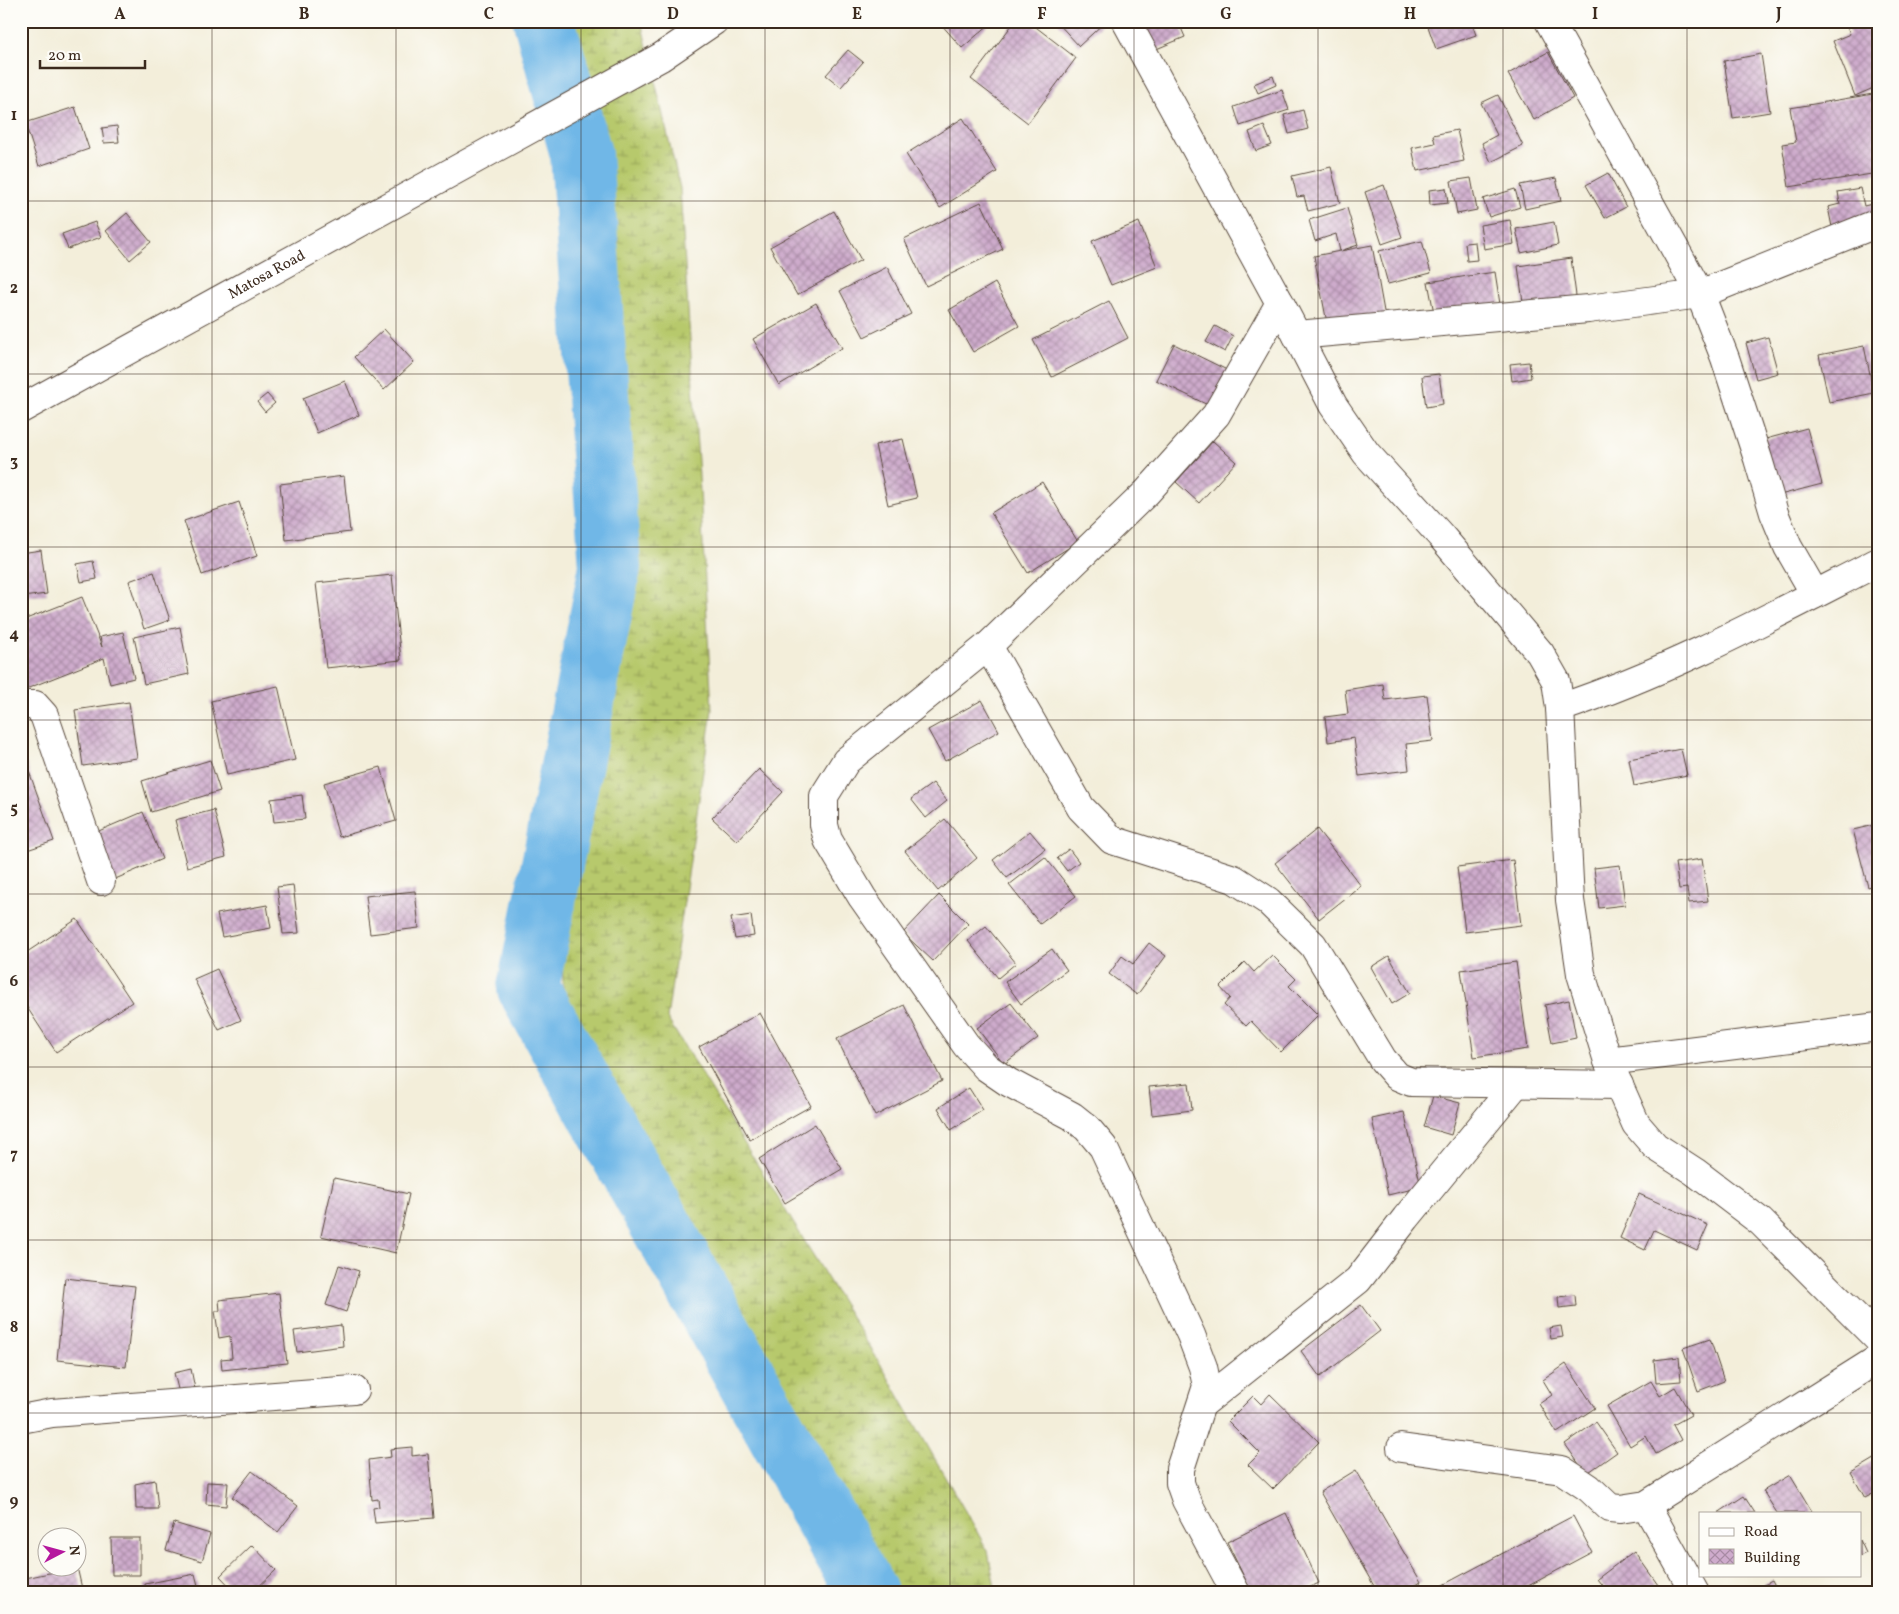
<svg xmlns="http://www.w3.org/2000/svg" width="1899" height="1614" font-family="Vollkorn,serif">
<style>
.wetland{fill:url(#wetland-marsh);stroke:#797a45}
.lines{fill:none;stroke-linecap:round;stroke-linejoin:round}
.river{stroke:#6fb7e7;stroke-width:62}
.building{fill:url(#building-cross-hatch)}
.minor-casing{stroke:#57473a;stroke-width:30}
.tertiary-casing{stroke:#57473a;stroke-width:30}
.minor{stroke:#fff;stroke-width:28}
.tertiary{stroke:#fff;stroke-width:28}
.grid{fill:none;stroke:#3b2a1e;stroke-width:1;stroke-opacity:0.55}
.labels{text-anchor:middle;stroke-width:4;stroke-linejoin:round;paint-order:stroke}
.street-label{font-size:15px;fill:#3b2a1e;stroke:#fdfcf7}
.neatline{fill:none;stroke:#3b2a1e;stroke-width:2}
.grid-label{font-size:16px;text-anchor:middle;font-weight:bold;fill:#3b2a1e}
</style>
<defs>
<pattern id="wetland-marsh" width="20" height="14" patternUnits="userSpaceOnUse" patternTransform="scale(1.25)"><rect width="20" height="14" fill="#b7c96c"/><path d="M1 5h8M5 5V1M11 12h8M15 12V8" fill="none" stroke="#96a358"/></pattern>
<pattern id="building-cross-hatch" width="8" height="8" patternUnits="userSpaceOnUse" patternTransform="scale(1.25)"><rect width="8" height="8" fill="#ceabcc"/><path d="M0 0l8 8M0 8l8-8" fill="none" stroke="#a88ba5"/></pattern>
</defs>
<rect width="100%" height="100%" fill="#fdfcf7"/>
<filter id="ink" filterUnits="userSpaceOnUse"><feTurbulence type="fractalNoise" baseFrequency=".02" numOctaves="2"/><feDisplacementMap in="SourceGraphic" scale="10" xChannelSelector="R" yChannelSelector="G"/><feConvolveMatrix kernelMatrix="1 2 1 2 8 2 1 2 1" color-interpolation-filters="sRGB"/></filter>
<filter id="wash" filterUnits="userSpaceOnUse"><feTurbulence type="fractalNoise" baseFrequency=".0096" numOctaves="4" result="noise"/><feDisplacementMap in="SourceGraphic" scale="20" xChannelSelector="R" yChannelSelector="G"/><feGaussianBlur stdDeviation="1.12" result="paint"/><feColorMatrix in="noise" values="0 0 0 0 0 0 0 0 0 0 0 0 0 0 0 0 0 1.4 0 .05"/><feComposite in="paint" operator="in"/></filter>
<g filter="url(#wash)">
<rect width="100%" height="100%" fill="#f3eeda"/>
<polygon class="wetland" points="543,21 641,21 680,188 701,507 712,710 667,1018 881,1365 988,1551 996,1593 867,1593 833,1495 566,1108 557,744 597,434"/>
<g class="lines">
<polyline class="river" points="544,21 581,154 610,567 528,988 867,1593"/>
</g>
<g id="blocks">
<g class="building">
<polygon points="941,21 990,21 991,23 962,48 940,23"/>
<polygon points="1015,21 1028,21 1076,58 1028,123 971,79"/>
<polygon points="1056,21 1106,21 1079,46"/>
<polygon points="1154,21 1178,21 1185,37 1154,50 1144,26"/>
<polygon points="1426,21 1471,21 1476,35 1436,49"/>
<polygon points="1845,21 1871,21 1878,37 1878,86 1855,96 1833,41 1850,34"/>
<polygon points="848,50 863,62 841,87 826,75"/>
<polygon points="1548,52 1573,98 1534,120 1508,74"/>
<polygon points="1761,54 1770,112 1733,118 1724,61"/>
<polygon points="1273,76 1276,85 1258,93 1254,84"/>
<polygon points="1282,90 1289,110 1240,126 1234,107"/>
<polygon points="1873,94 1878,122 1878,173 1789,187 1782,144 1796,142 1790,108"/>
<polygon points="1498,95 1523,146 1491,162 1482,143 1497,135 1481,103"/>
<polygon points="75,107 89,149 39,166 25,123"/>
<polygon points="1303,110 1308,129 1289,134 1284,115"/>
<polygon points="963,118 997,172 940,208 906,154"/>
<polygon points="117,126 119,142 104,143 102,128"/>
<polygon points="1264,126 1272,145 1256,151 1249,132"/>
<polygon points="1457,130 1464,161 1417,171 1412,148 1435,143 1433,135"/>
<polygon points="1331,167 1340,203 1308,211 1304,196 1297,197 1292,176"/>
<polygon points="1608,173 1626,207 1605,218 1586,185"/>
<polygon points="1471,178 1477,210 1457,214 1451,181"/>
<polygon points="1556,178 1561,201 1525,209 1520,185"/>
<polygon points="1384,185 1402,237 1382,244 1365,192"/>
<polygon points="1446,188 1448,203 1430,205 1429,190"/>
<polygon points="1860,188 1864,206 1872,204 1876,223 1833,232 1828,207 1840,204 1838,192"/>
<polygon points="1515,189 1520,207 1489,217 1483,199"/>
<polygon points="981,202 1003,249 926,286 904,239"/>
<polygon points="1347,208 1358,245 1340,251 1336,234 1315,241 1309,220"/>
<polygon points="834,211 861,260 797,295 770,247"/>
<polygon points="127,213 151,242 130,260 106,231"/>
<polygon points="1510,220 1514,244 1484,249 1480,225"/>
<polygon points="95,222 101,237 68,249 62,234"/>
<polygon points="1139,222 1157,267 1111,285 1092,241"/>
<polygon points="1554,222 1558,245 1521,253 1516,229"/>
<polygon points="1422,241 1431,273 1388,284 1379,251"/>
<polygon points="1475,242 1477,260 1467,261 1465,243"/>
<polygon points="1372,245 1385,317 1328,328 1314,256"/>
<polygon points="1571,258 1577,303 1524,310 1518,266"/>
<polygon points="887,267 911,314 864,337 840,291"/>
<polygon points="1495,272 1500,304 1434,313 1428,282"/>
<polygon points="995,283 1019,326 973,352 949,310"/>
<polygon points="1109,301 1128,338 1052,377 1033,340"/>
<polygon points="816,303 842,348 779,385 753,339"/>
<polygon points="1215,326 1233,336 1225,352 1206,342"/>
<polygon points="384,329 414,362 384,390 354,357"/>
<polygon points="1768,337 1778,373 1756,379 1746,343"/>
<polygon points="1174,344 1229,371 1212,407 1156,380"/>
<polygon points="1864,346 1874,393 1829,402 1819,355"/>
<polygon points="1529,362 1531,378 1512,381 1510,364"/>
<polygon points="1439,374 1443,404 1426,407 1422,376"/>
<polygon points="345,381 359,415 317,433 303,398"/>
<polygon points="267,394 275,403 265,412 257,402"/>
<polygon points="1807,428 1822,484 1776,496 1762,440"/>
<polygon points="903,439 917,498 888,505 875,445"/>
<polygon points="1213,441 1236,462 1199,503 1176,482"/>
<polygon points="344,476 350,532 286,540 280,484"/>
<polygon points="1042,482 1078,542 1028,573 991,513"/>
<polygon points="239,502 257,556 202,575 184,521"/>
<polygon points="41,550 47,594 22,597 21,553"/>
<polygon points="93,561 97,579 81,582 77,564"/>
<polygon points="154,572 170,620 144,629 129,581"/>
<polygon points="392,575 401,660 326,668 316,583"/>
<polygon points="82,597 102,647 100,637 123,632 134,678 110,684 104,658 21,691 21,621"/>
<polygon points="180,627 189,674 144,684 134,637"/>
<polygon points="1383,684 1385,700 1427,695 1433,741 1406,744 1409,770 1359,776 1354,738 1328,742 1325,717 1348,714 1345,690"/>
<polygon points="278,686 295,760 227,775 211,701"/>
<polygon points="982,700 999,731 945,761 928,730"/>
<polygon points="129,702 137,758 83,766 75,710"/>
<polygon points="21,749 54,841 21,852"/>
<polygon points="1681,749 1687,775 1634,786 1629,759"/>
<polygon points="210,760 220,791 151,812 142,781"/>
<polygon points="381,767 396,821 339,837 324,783"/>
<polygon points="759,769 783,792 737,841 712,818"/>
<polygon points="933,783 947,801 926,818 911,799"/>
<polygon points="302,795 305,819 274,822 271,799"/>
<polygon points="214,810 226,857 187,867 175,820"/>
<polygon points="143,812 162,859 113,880 94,833"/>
<polygon points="945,819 977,858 938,891 905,851"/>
<polygon points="1878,824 1878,884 1868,887 1853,830"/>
<polygon points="1317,829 1361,886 1319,919 1275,863"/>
<polygon points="1030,831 1045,849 1007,878 993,860"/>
<polygon points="1069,849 1079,862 1067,871 1057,858"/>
<polygon points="1045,857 1076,896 1040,924 1009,885"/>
<polygon points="1702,859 1708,901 1689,903 1687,888 1679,889 1675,863"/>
<polygon points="1513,860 1521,925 1465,932 1457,867"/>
<polygon points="1620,865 1625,905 1599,908 1594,868"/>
<polygon points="293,885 299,933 283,934 277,887"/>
<polygon points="415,891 419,928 370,934 365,896"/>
<polygon points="939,895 968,924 933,961 903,933"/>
<polygon points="267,905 271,928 222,937 217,914"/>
<polygon points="751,915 754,936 735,939 731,918"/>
<polygon points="77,919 132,1002 56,1052 21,998 21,956"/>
<polygon points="986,926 1016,963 998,978 968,941"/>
<polygon points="1149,943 1166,956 1137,995 1109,974 1122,956 1133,964"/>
<polygon points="1052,949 1067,970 1021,1004 1005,982"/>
<polygon points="1272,955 1296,979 1289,986 1318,1015 1281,1052 1251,1021 1246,1026 1224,1005 1230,998 1220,987 1245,962 1254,972"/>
<polygon points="1389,956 1410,993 1392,1004 1371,967"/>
<polygon points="1516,962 1528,1049 1474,1057 1461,970"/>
<polygon points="217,969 241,1020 219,1030 194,979"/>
<polygon points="1569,1000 1576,1038 1552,1043 1545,1005"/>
<polygon points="1011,1003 1038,1038 1004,1064 977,1028"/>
<polygon points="904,1005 942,1081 875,1116 837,1039"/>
<polygon points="760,1013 811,1106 750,1140 699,1047"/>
<polygon points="1189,1083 1192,1110 1152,1115 1149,1087"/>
<polygon points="969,1088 983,1110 951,1130 938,1108"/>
<polygon points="1433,1096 1460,1103 1451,1135 1424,1127"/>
<polygon points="1404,1112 1421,1187 1388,1195 1372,1119"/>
<polygon points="815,1124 842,1169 785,1203 759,1159"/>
<polygon points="334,1178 409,1194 396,1253 321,1236"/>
<polygon points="1639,1194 1708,1225 1697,1250 1654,1230 1645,1250 1620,1238"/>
<polygon points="339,1265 359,1271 346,1312 326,1305"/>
<polygon points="65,1278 135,1286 126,1367 57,1360"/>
<polygon points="279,1293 287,1363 222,1370 221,1359 232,1358 230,1336 219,1338 215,1311 220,1311 219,1300"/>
<polygon points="1575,1295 1576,1306 1559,1308 1558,1297"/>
<polygon points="1361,1305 1380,1331 1320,1377 1301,1351"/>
<polygon points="341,1325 343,1346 297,1352 294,1331"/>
<polygon points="1561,1326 1563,1337 1551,1339 1549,1328"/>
<polygon points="1710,1339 1724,1381 1698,1391 1683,1348"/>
<polygon points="1679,1357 1681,1381 1656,1383 1654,1360"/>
<polygon points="1566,1364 1595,1408 1557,1433 1539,1404 1552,1395 1543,1380"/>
<polygon points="191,1369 195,1389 179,1393 174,1373"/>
<polygon points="1651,1381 1660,1396 1675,1387 1691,1415 1673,1425 1681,1440 1656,1454 1646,1436 1630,1446 1607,1406"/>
<polygon points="1270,1394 1319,1442 1273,1489 1248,1465 1260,1453 1228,1421 1253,1396 1261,1404"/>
<polygon points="1596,1422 1617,1452 1586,1474 1565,1444"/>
<polygon points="412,1447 412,1456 428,1454 434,1518 375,1523 373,1508 379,1507 378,1499 372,1500 369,1460 391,1457 390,1449"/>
<polygon points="1878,1457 1878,1491 1865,1498 1851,1473"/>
<polygon points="1356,1470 1421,1582 1403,1593 1378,1593 1320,1492"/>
<polygon points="252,1471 298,1506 278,1532 232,1497"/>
<polygon points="1790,1475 1813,1513 1777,1513 1763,1491"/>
<polygon points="155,1480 158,1509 136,1509 135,1484"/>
<polygon points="207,1482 228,1483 226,1506 206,1504"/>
<polygon points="1744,1496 1755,1513 1718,1513"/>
<polygon points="1286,1513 1319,1583 1298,1593 1252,1593 1227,1542"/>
<polygon points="1573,1516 1592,1552 1515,1593 1444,1593 1441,1586"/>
<polygon points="174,1523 210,1534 202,1561 166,1550"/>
<polygon points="111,1538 140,1538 140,1575 112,1575"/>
<polygon points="1860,1540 1866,1553 1860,1556"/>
<polygon points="252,1545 276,1570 252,1593 236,1593 220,1576"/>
<polygon points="1634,1551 1658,1585 1647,1593 1608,1593 1597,1579"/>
<polygon points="77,1567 83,1593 21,1593 21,1579"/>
<polygon points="195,1574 200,1593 146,1593 145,1584"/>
<polygon points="1772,1581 1778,1593 1748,1593"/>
</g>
</g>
</g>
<g filter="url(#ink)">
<use href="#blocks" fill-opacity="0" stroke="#57473a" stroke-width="1"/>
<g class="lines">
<g class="minor-casing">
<g id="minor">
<polyline points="1126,21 1280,303 1333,405 1366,453 1441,536 1540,653 1556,681 1560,708 1570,900 1581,974 1608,1061 1636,1124 1655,1146 1695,1172 1761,1222 1878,1339"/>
<polyline points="1549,21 1700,294 1725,358 1758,459 1774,513 1788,547 1815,594"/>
<polyline points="1297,335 1588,309 1700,294 1878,223"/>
<polyline points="988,646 1081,808 1112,840 1234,879 1268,901 1313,945 1383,1060 1397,1076 1411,1082 1619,1085"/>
<polyline points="21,705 35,705 44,715 101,881"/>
<path d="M1560,708c111,-37 214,-93 318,-146"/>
<polyline points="1608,1061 1878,1027"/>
<polyline points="1202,1404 1358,1280 1406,1218 1516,1084"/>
<polyline points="21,1419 52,1413 354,1390"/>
<polyline points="1401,1448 1562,1470 1589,1488 1610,1508 1620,1509 1646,1505 1878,1359"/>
<polyline points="1646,1505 1695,1593"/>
<polyline points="1236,1593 1186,1500 1180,1483 1180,1469 1207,1386 1203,1367 1191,1335 1103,1147 1087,1128 1072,1116 1008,1082 986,1067 966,1045 862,897 828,840 824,825 824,796 846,761 988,646 1147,492 1216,415 1280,303"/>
</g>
</g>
<g class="tertiary-casing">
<g id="tertiary">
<path id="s1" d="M21,409l640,-352 53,-36"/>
</g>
</g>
<use href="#minor" class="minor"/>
<use href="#tertiary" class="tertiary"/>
</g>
</g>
<path class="grid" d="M212,21v1572M396,21v1572M581,21v1572M765,21v1572M950,21v1572M1134,21v1572M1318,21v1572M1503,21v1572M1687,21v1572M21,201h1857M21,374h1857M21,547h1857M21,720h1857M21,894h1857M21,1067h1857M21,1240h1857M21,1413h1857"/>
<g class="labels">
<g class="street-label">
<text dy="5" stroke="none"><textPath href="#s1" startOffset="280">Matosa Road</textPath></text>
</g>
</g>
<rect width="1899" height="1614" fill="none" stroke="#fdfcf7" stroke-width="55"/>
<rect x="1699" y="1512" width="162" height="65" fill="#fdfcf7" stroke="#afa8a0"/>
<rect x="1709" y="1528" width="25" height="8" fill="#ffffff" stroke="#afa8a0"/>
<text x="1744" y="1536" font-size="15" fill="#3b2a1e">Road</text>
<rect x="1709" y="1549" width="25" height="15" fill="url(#building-cross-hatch)" stroke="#afa8a0"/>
<text x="1744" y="1562" font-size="15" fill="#3b2a1e">Building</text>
<g transform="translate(62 1552) rotate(84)"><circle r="24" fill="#fdfcf7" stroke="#afa8a0"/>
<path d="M0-4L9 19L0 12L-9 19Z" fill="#b5179e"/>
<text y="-8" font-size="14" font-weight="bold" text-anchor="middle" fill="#3b2a1e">N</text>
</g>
<path d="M40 60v8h105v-8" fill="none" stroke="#3b2a1e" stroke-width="2.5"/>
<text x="48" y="60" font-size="15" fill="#3b2a1e" stroke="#fdfcf7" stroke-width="4" paint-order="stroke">20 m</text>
<rect x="28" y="28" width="1844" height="1558" class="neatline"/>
<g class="grid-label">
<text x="120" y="19">A</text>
<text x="304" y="19">B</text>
<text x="489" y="19">C</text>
<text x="673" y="19">D</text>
<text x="857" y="19">E</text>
<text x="1042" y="19">F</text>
<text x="1226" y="19">G</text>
<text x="1410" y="19">H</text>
<text x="1595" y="19">I</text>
<text x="1779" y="19">J</text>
<text x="14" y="120">1</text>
<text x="14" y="293">2</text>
<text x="14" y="466">3</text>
<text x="14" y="639">4</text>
<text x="14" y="813">5</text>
<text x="14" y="986">6</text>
<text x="14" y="1159">7</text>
<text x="14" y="1332">8</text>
<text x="14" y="1506">9</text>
</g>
</svg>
